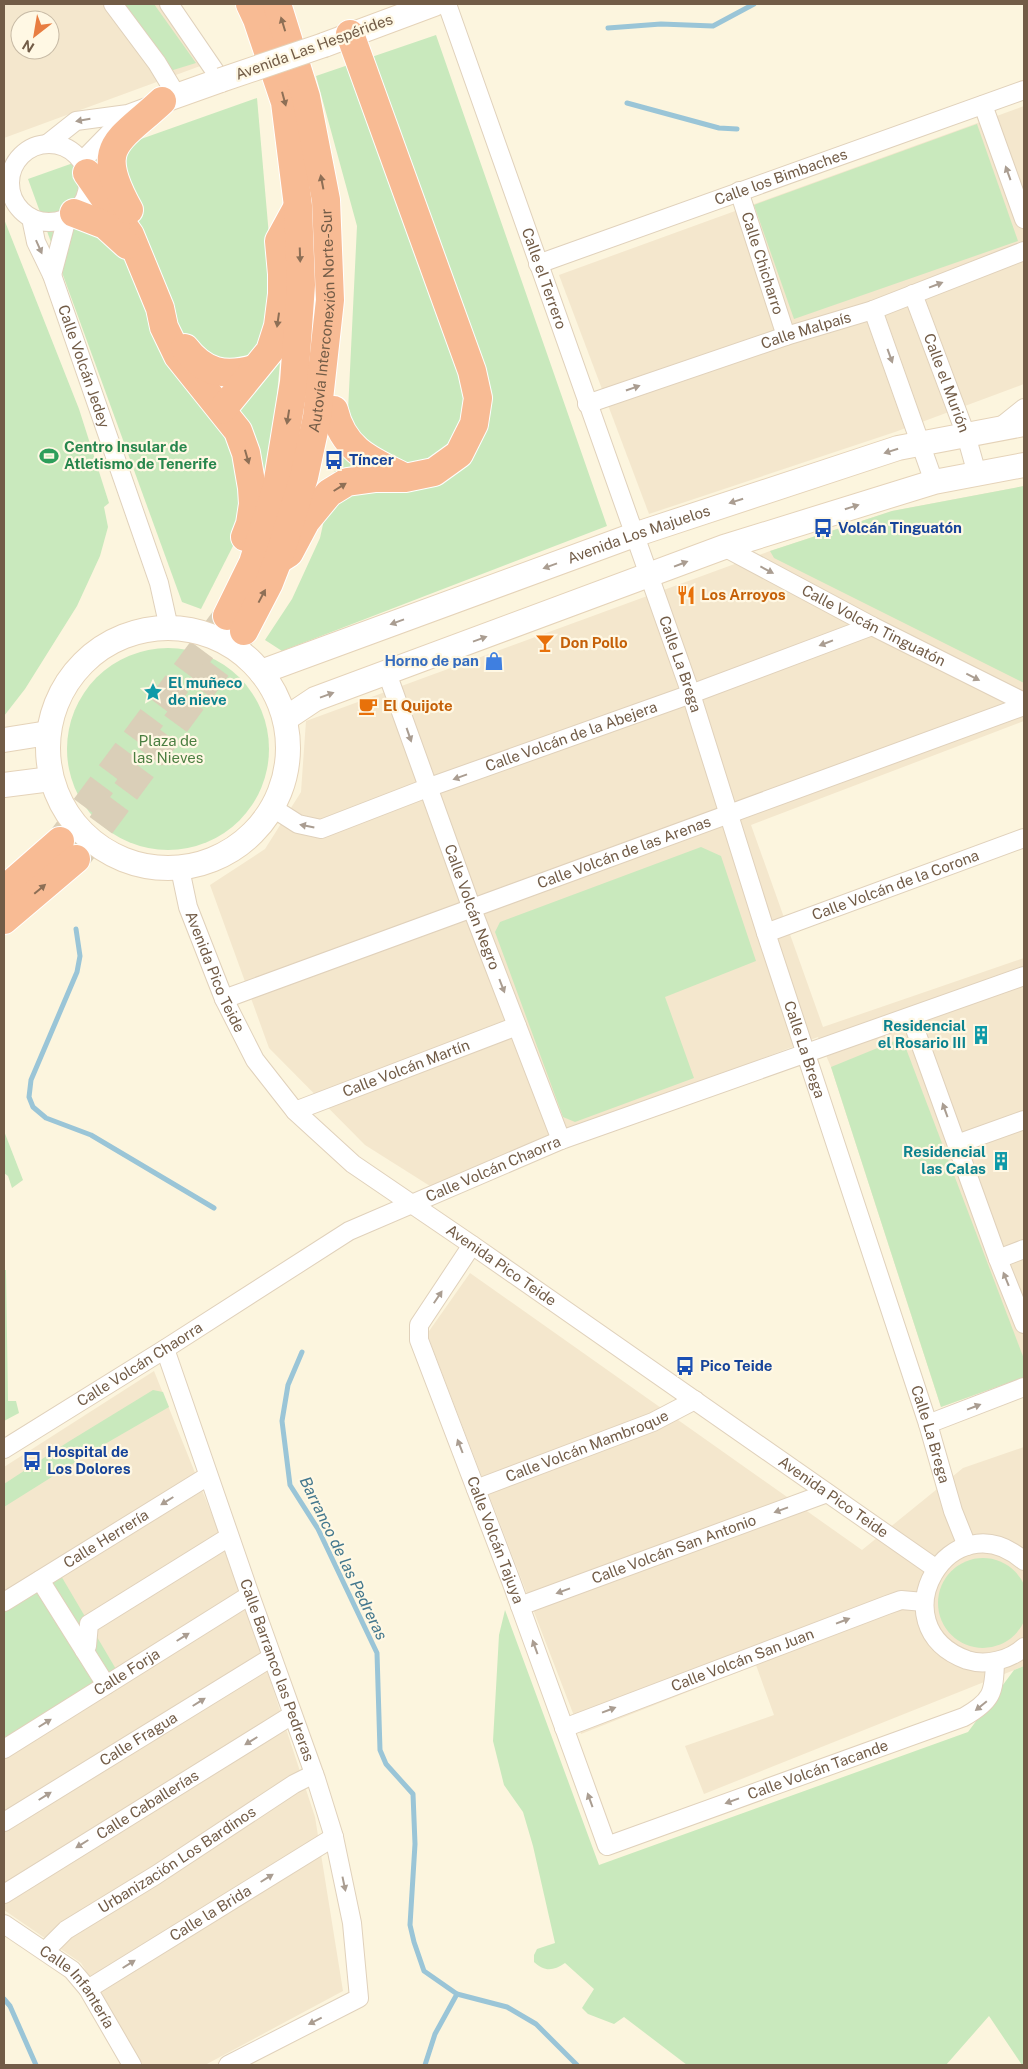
<svg xmlns="http://www.w3.org/2000/svg" width="1028" height="2069" font-family="'Public Sans',sans-serif">
<style>
.residential{fill:#f4e7cd;fill-rule:evenodd}
.green{fill:#c9e9bd}
.lines{fill:none;stroke-linecap:round;stroke-linejoin:round}
.stream{stroke:#9ac5d7;stroke-width:5}
.highway-tunnel{stroke:#dacfb8;stroke-width:28;stroke-dasharray:28 14;stroke-linecap:butt}
.street-casing{stroke:#e0d1bb;stroke-width:20}
.secondary-casing{stroke:#e5d3b9;stroke-width:26}
.highway-casing{stroke:#fff;stroke-width:30}
.street{stroke:#fff;stroke-width:18}
.secondary{stroke:#fff;stroke-width:24}
.highway{stroke:#f8bb94;stroke-width:28}
.secondary-bridge-casing{stroke:#e5d3b9;stroke-width:26;stroke-linecap:butt}
.secondary-bridge{stroke:#fff;stroke-width:24}
.oneway{fill:#8d6f56}
.oneway2{fill:#aa9d91}
.labels{text-anchor:middle;stroke-width:4.5;stroke-linejoin:round;paint-order:stroke}
.street-label{font-size:15px;fill:#725c47;stroke:#fff8e4}
.leisure-label{font-size:15px;font-weight:bold;fill:#27864d;stroke:#fff8e4;text-anchor:start}
.transit-label{font-size:15px;font-weight:bold;fill:#164399;stroke:#fff8e4;text-anchor:start}
.food-label{font-size:15px;font-weight:bold;fill:#c56008;stroke:#fff8e4;text-anchor:start}
.shop-label{font-size:15px;font-weight:bold;fill:#366cbe;stroke:#fff8e4;text-anchor:end}
.culture-label{font-size:15px;font-weight:bold;fill:#0d838f;stroke:#fff8e4;text-anchor:end}
.park-label{font-size:15px;fill:#4b7e41;stroke:#fff8e4}
.water-label{font-size:16px;font-style:italic;fill:#43778d;stroke:#fff8e4}
</style>
<rect width="100%" height="100%" fill="#fcf5de"/>
<g class="residential">
<path d="M4,4h157l42,61 -199,73zM20,20h30v30h-30z"/>
<polygon points="1024,106 1024,384 895,432 649,514 559,275"/>
<polygon points="1024,486 1024,721 751,825 823,1027 1024,958 1024,1377 941,1407 831,1067 818,1037 430,1186 365,1145 269,1048 210,885 265,849 301,792 306,721 770,551 892,511"/>
<polygon points="470,1273 862,1550 963,1468 1024,1447 1024,1666 704,1794 685,1746 774,1715 756,1665 581,1734 427,1334"/>
<polygon points="154,1371 233,1567 315,1817 343,1991 205,2065 143,2065 81,1963 4,1910 4,1467"/>
</g>
<g class="green">
<polygon points="122,4 154,4 196,63 170,71"/>
<polygon points="436,35 607,526 282,651 265,640 292,599 320,538 348,411 357,226 316,76"/>
<polygon points="257,98 280,362 270,473 201,609 182,602 28,179"/>
<polygon points="977,124 1018,241 794,319 754,205"/>
<polygon points="4,219 79,409 109,503 104,507 108,527 100,556 77,606 25,689 4,716"/>
<polygon points="1024,486 1024,683 774,558 770,551 892,511"/>
<circle cx="168" cy="749" r="101"/>
<polygon points="701,847 721,856 756,961 665,997 694,1078 575,1122 563,1117 495,932 500,922"/>
<polygon points="902,1038 1024,1359 1024,1377 941,1407 831,1067"/>
<polygon points="4,1131 23,1180 12,1188 8,1176 4,1173"/>
<polygon points="4,1270 6,1270 8,1401 16,1401 19,1413 4,1421"/>
<polygon points="153,1390 163,1392 169,1407 98,1448 4,1507 4,1484 68,1442"/>
<circle cx="983" cy="1603" r="45"/>
<polygon points="57,1569 120,1676 4,1744 4,1602"/>
<path d="M505,1610l94,255 369,-133 46,-62 10,-4v399h-2l-33,-49 -43,49h-259l-63,-48 -10,7 -26,-10 -6,-6 12,-19 -29,-26c-12,8 -20,9 -31,-1v-7l3,-6 18,-6 -22,-97 -10,-34 -19,-27 -11,-44 6,-106z"/>
</g>
<g class="lines">
<g class="stream">
<polyline points="608,28 661,24 713,26 754,4"/>
<polyline points="627,103 719,128 737,129"/>
<polyline points="76,929 80,956 77,972 31,1080 29,1097 33,1107 46,1118 91,1135 214,1208"/>
<polyline points="302,1352 288,1385 282,1421 290,1485 318,1529 377,1653 380,1750 386,1764 413,1794 415,1844 410,1925 414,1942 424,1971 457,1994 507,2007 536,2024 577,2065"/>
<polyline points="4,1999 10,2006 36,2065"/>
<polyline points="425,2065 435,2034 457,1994"/>
</g>
<g class="highway-tunnel">
<polyline points="60,841 227,616"/>
<polyline points="76,859 244,631"/>
</g>
<g class="street-casing">
<g id="street">
<polyline points="113,4 157,63 177,96"/>
<polyline points="169,4 221,80"/>
<path id="s1" d="M447,4l244,690 75,239 162,491 25,87 14,35"/>
<polyline points="983,105 1024,219"/>
<polyline points="47,144 76,121 128,114 147,107"/>
<circle cx="49" cy="183" r="39"/>
<polyline points="82,161 127,115"/>
<path id="s2" d="M739,191l47,145"/>
<path id="s3" d="M31,218l5,24 16,33 107,308 10,45"/>
<path id="s4" d="M538,264l486,-174"/>
<polyline points="52,275 67,218"/>
<path id="s5" d="M913,294l53,141 11,39"/>
<polyline points="873,310 934,482"/>
<path id="s6" d="M587,404l199,-68 87,-26 151,-59"/>
<polyline points="999,428 1024,408"/>
<path id="s7" d="M724,547l148,79 152,76"/>
<path id="s8" d="M387,673l85,236 89,231"/>
<path id="s9" d="M273,808l25,16 23,5 106,-41 264,-94 181,-68"/>
<path id="s10" d="M180,869l8,38 36,92 31,61 40,51 58,53 119,81 463,323"/>
<path id="s11" d="M766,933l258,-95"/>
<path id="s12" d="M224,999l800,-293"/>
<polyline points="911,1018 998,1259 1024,1324"/>
<path id="s13" d="M295,1111l222,-85"/>
<polyline points="957,1144 1024,1120"/>
<path id="s14" d="M472,1245l-53,80v15l92,241 96,265 357,-129c28,-16 30,-24 31,-55"/>
<polyline points="998,1259 1024,1249"/>
<path id="s15" d="M165,1349l85,246 66,184 18,58 18,86 7,75 -131,67"/>
<polyline points="928,1424 1024,1387"/>
<path id="s16" d="M4,1449l161,-100 184,-118 212,-91 463,-164"/>
<path id="s17" d="M476,1489l177,-67 42,-22"/>
<path d="M1024,1561c-73,-64 -149,65 -57,99 19,6 43,0 57,-13"/>
<polyline points="40,1580 106,1685"/>
<path id="s18" d="M4,1602l204,-126"/>
<path id="s19" d="M520,1606l307,-113"/>
<polyline points="84,1650 87,1646 89,1624 229,1537"/>
<path id="s20" d="M564,1728l323,-123 14,-5 23,2"/>
<path id="s21" d="M4,1749l246,-154"/>
<path id="s22" d="M4,1822l268,-165"/>
<path id="s23" d="M4,1894l288,-179"/>
<path id="s24" d="M4,1924l68,46 16,19 44,76"/>
<path id="s25" d="M45,1951l21,-21 90,-55 138,-91 20,-10"/>
<path id="s26" d="M88,1989l246,-152"/>
</g>
</g>
<g class="secondary-casing">
<g id="secondary">
<polyline points="324,45 434,4"/>
<polyline points="162,101 221,80"/>
<circle cx="168" cy="748" r="120"/>
<path id="s27" d="M261,672l373,-137 264,-87 126,-24"/>
<polyline points="285,719 315,699 724,547 934,482 1024,465"/>
<polyline points="4,740 48,733"/>
<polyline points="4,785 51,779"/>
</g>
</g>
<g class="highway-casing">
<g id="highway">
<polyline points="87,173 130,235 160,308 164,327 178,356 238,431 246,453 252,488 253,504 250,524 245,537"/>
<path d="M129,210c-36,-65 -12,-67 33,-109"/>
<polyline points="74,213 105,225 127,245"/>
<path d="M185,348c19,25 40,29 69,21"/>
<polyline points="222,410 270,351 278,326 282,294 282,274 279,241 297,208"/>
<path d="M334,410c9,39 35,50 68,66"/>
<polyline points="278,560 289,553 306,521 329,493 347,482 376,478 405,478 434,472 459,454 474,424 478,398 472,371 350,34"/>
<polyline points="227,616 253,563 277,486 294,382 301,285 298,206 285,102 257,19 250,4"/>
<path id="s28" d="M244,631l25,-48 9,-23 26,-83 13,-60 13,-117 -4,-100 -20,-103 -29,-93"/>
<polyline points="4,890 60,841"/>
<polyline points="4,920 76,859"/>
</g>
</g>
<use href="#street" class="street"/>
<use href="#secondary" class="secondary"/>
<use href="#highway" class="highway"/>
<g class="secondary-bridge-casing">
<polyline id="secondary-bridge" points="221,80 324,45"/>
</g>
<use href="#secondary-bridge" class="secondary-bridge"/>
</g>
<defs><path id="oneway-solid" d="M-6-.8H1V-3.2L6.5 0L1 3.2V.8H-6Z" transform="scale(1.25)"/></defs>
<g class="oneway">
<use href="#oneway-solid" transform="translate(283 24) rotate(-107)"/>
<use href="#oneway-solid" transform="translate(284 99) rotate(75)"/>
<use href="#oneway-solid" transform="translate(322 182) rotate(-101)"/>
<use href="#oneway-solid" transform="translate(300 255) rotate(88)"/>
<use href="#oneway-solid" transform="translate(278 320) rotate(98)"/>
<use href="#oneway-solid" transform="translate(288 417) rotate(99)"/>
<use href="#oneway-solid" transform="translate(247 457) rotate(74)"/>
<use href="#oneway-solid" transform="translate(340 487) rotate(-32)"/>
<use href="#oneway-solid" transform="translate(262 596) rotate(-62)"/>
<use href="#oneway-solid" transform="translate(40 889) rotate(-40)"/>
</g>
<g class="oneway2">
<use href="#oneway-solid" transform="translate(83 120) rotate(170)"/>
<use href="#oneway-solid" transform="translate(1008 173) rotate(-110)"/>
<use href="#oneway-solid" transform="translate(39 247) rotate(66)"/>
<use href="#oneway-solid" transform="translate(936 285) rotate(-21)"/>
<use href="#oneway-solid" transform="translate(890 356) rotate(70)"/>
<use href="#oneway-solid" transform="translate(633 388) rotate(-19)"/>
<use href="#oneway-solid" transform="translate(891 451) rotate(162)"/>
<use href="#oneway-solid" transform="translate(736 501) rotate(162)"/>
<use href="#oneway-solid" transform="translate(852 507) rotate(-17)"/>
<use href="#oneway-solid" transform="translate(681 564) rotate(-21)"/>
<use href="#oneway-solid" transform="translate(550 566) rotate(160)"/>
<use href="#oneway-solid" transform="translate(767 570) rotate(28)"/>
<use href="#oneway-solid" transform="translate(397 622) rotate(160)"/>
<use href="#oneway-solid" transform="translate(480 639) rotate(-20)"/>
<use href="#oneway-solid" transform="translate(826 643) rotate(159)"/>
<use href="#oneway-solid" transform="translate(973 677) rotate(27)"/>
<use href="#oneway-solid" transform="translate(327 695) rotate(-20)"/>
<use href="#oneway-solid" transform="translate(409 735) rotate(71)"/>
<use href="#oneway-solid" transform="translate(460 777) rotate(160)"/>
<use href="#oneway-solid" transform="translate(307 826) rotate(-169)"/>
<use href="#oneway-solid" transform="translate(502 986) rotate(69)"/>
<use href="#oneway-solid" transform="translate(945 1110) rotate(-110)"/>
<use href="#oneway-solid" transform="translate(1006 1279) rotate(-112)"/>
<use href="#oneway-solid" transform="translate(438 1297) rotate(-56)"/>
<use href="#oneway-solid" transform="translate(974 1407) rotate(-21)"/>
<use href="#oneway-solid" transform="translate(460 1446) rotate(-111)"/>
<use href="#oneway-solid" transform="translate(167 1501) rotate(148)"/>
<use href="#oneway-solid" transform="translate(781 1510) rotate(160)"/>
<use href="#oneway-solid" transform="translate(563 1591) rotate(160)"/>
<use href="#oneway-solid" transform="translate(843 1621) rotate(-21)"/>
<use href="#oneway-solid" transform="translate(183 1637) rotate(-32)"/>
<use href="#oneway-solid" transform="translate(535 1647) rotate(-110)"/>
<use href="#oneway-solid" transform="translate(199 1702) rotate(-32)"/>
<use href="#oneway-solid" transform="translate(981 1706) rotate(141)"/>
<use href="#oneway-solid" transform="translate(609 1710) rotate(-21)"/>
<use href="#oneway-solid" transform="translate(45 1723) rotate(-32)"/>
<use href="#oneway-solid" transform="translate(251 1741) rotate(148)"/>
<use href="#oneway-solid" transform="translate(45 1796) rotate(-32)"/>
<use href="#oneway-solid" transform="translate(590 1800) rotate(-110)"/>
<use href="#oneway-solid" transform="translate(732 1801) rotate(160)"/>
<use href="#oneway-solid" transform="translate(82 1844) rotate(148)"/>
<use href="#oneway-solid" transform="translate(267 1878) rotate(-32)"/>
<use href="#oneway-solid" transform="translate(344 1884) rotate(78)"/>
<use href="#oneway-solid" transform="translate(129 1964) rotate(-32)"/>
<use href="#oneway-solid" transform="translate(315 2021) rotate(153)"/>
</g>
<defs>
<g id="stadium-bare" transform="scale(1.5)"><path d="M0-5a6.5 5 0 1 0 0 10a6.5 5 0 1 0 0-10ZM-3.5-1.8h7v3.6h-7Z" fill="#2e9e5b" stroke="#fff8e4" stroke-width="2.5" paint-order="stroke"/></g>
<g id="bus-bare" transform="scale(1.5)"><path d="M-5-6H5V4H4V6H2V4H-2V6H-4V4H-5ZM-3.5-4V0h7V-4ZM-3.5 1.2v1.5H-2V1.2ZM2 1.2v1.5H3.5V1.2Z" fill="#1a4fb4" stroke="#fff8e4" stroke-width="2.5" paint-order="stroke"/></g>
<g id="restaurant-bare" transform="scale(1.5)"><path d="M-5-6h1v4h1v-4h1v4h1v-4h1v5L-1.5 .5V6h-2V.5L-5-1ZM5-6V6H3V1.5H1.5Q1.5-4 5-6Z" fill="#e8710a" stroke="#fff8e4" stroke-width="2.5" paint-order="stroke"/></g>
<g id="bar-bare" transform="scale(1.5)"><path d="M-6-5H6L.8 .8V4.5H3.5V6h-7V4.5H-.8V.8Z" fill="#e8710a" stroke="#fff8e4" stroke-width="2.5" paint-order="stroke"/></g>
<g id="shop-bare" transform="scale(1.5)"><path d="M-5-2.5h2.3a2.7 3.5 0 0 1 5.4 0H5L5.5 6h-11ZM-1.5-2.5h3a1.5 2.3 0 0 0-3 0Z" fill="#3f7fe0" stroke="#fff8e4" stroke-width="2.5" paint-order="stroke"/></g>
<g id="sight-bare" transform="scale(1.5)"><path d="M0-6L1.8-2.2L6-1.7L2.9 1.2L3.7 5.4L0 3.3L-3.7 5.4L-2.9 1.2L-6-1.7L-1.8-2.2Z" fill="#0f9aa8" stroke="#fff8e4" stroke-width="2.5" paint-order="stroke"/></g>
<g id="cafe-bare" transform="scale(1.5)"><path d="M-5.5-4.5H6V0H3Q3 3.5 0 3.5H-2.5Q-5.5 3.5-5.5 0ZM3-3.2v2h1.7v-2ZM-6 4.5H4V6H-6Z" fill="#e8710a" stroke="#fff8e4" stroke-width="2.5" paint-order="stroke"/></g>
<g id="building-bare" transform="scale(1.5)"><path d="M-4-6H4V6H1V3H-1V6H-4ZM-2.5-4.3h1.7v1.8h-1.7ZM.8-4.3h1.7v1.8H.8ZM-2.5-1h1.7V.8h-1.7ZM.8-1h1.7V.8H.8Z" fill="#0f9aa8" stroke="#fff8e4" stroke-width="2.5" paint-order="stroke"/></g>
</defs>
<g fill-rule="evenodd">
<use href="#stadium-bare" x="49" y="456"/>
<use href="#bus-bare" x="334" y="460"/>
<use href="#bus-bare" x="823" y="528"/>
<use href="#restaurant-bare" x="686" y="595"/>
<use href="#bar-bare" x="545" y="643"/>
<use href="#shop-bare" x="494" y="661"/>
<use href="#sight-bare" x="153" y="692"/>
<use href="#cafe-bare" x="368" y="706"/>
<use href="#building-bare" x="981" y="1035"/>
<use href="#building-bare" x="1001" y="1161"/>
<use href="#bus-bare" x="685" y="1366"/>
<use href="#bus-bare" x="32" y="1461"/>
</g>
<g class="labels">
<g class="street-label">
<text transform="translate(314 47) rotate(-20)" y="5">Avenida Las Hespérides</text>
<text dy="5" stroke="none"><textPath href="#s4" startOffset="258">Calle los Bimbaches</textPath></text>
<text dy="5" stroke="none"><textPath href="#s2" startOffset="76">Calle Chicharro</textPath></text>
<text dy="5" stroke="none"><textPath href="#s1" startOffset="291">Calle el Terrero</textPath></text>
<text dy="5" stroke="none"><textPath href="#s28" startOffset="324">Autovía Interconexión Norte-Sur</textPath></text>
<text dy="5" stroke="none"><textPath href="#s6" startOffset="231">Calle Malpaís</textPath></text>
<text dy="5" stroke="none"><textPath href="#s3" startOffset="158">Calle Volcán Jedey</textPath></text>
<text dy="5" stroke="none"><textPath href="#s5" startOffset="95">Calle el Murión</textPath></text>
<text dy="5" stroke="none"><textPath href="#s27" startOffset="402">Avenida Los Majuelos</textPath></text>
<text dy="5" stroke="none"><textPath href="#s7" startOffset="169">Calle Volcán Tinguatón</textPath></text>
<text dy="5" stroke="none"><textPath href="#s1" startOffset="700">Calle La Brega</textPath></text>
<text dy="5" stroke="none"><textPath href="#s9" startOffset="320">Calle Volcán de la Abejera</textPath></text>
<text dy="5" stroke="none"><textPath href="#s12" startOffset="426">Calle Volcán de las Arenas</textPath></text>
<text dy="5" stroke="none"><textPath href="#s11" startOffset="138">Calle Volcán de la Corona</textPath></text>
<text dy="5" stroke="none"><textPath href="#s8" startOffset="249">Calle Volcán Negro</textPath></text>
<text dy="5" stroke="none"><textPath href="#s10" startOffset="109">Avenida Pico Teide</textPath></text>
<text dy="5" stroke="none"><textPath href="#s1" startOffset="1105">Calle La Brega</textPath></text>
<text dy="5" stroke="none"><textPath href="#s13" startOffset="119">Calle Volcán Martín</textPath></text>
<text dy="5" stroke="none"><textPath href="#s16" startOffset="565">Calle Volcán Chaorra</textPath></text>
<text dy="5" stroke="none"><textPath href="#s10" startOffset="529">Avenida Pico Teide</textPath></text>
<text dy="5" stroke="none"><textPath href="#s16" startOffset="160">Calle Volcán Chaorra</textPath></text>
<text dy="5" stroke="none"><textPath href="#s1" startOffset="1510">Calle La Brega</textPath></text>
<text dy="5" stroke="none"><textPath href="#s17" startOffset="119">Calle Volcán Mambroque</textPath></text>
<text dy="5" stroke="none"><textPath href="#s10" startOffset="934">Avenida Pico Teide</textPath></text>
<text dy="5" stroke="none"><textPath href="#s18" startOffset="120">Calle Herrería</textPath></text>
<text dy="5" stroke="none"><textPath href="#s14" startOffset="325">Calle Volcán Tajuya</textPath></text>
<text dy="5" stroke="none"><textPath href="#s19" startOffset="164">Calle Volcán San Antonio</textPath></text>
<text dy="5" stroke="none"><textPath href="#s20" startOffset="191">Calle Volcán San Juan</textPath></text>
<text dy="5" stroke="none"><textPath href="#s15" startOffset="340">Calle Barranco las Pedreras</textPath></text>
<text dy="5" stroke="none"><textPath href="#s21" startOffset="145">Calle Forja</textPath></text>
<text dy="5" stroke="none"><textPath href="#s22" startOffset="158">Calle Fragua</textPath></text>
<text dy="5" stroke="none"><textPath href="#s14" startOffset="875">Calle Volcán Tacande</textPath></text>
<text dy="5" stroke="none"><textPath href="#s23" startOffset="169">Calle Caballerías</textPath></text>
<text dy="5" stroke="none"><textPath href="#s25" startOffset="161">Urbanización Los Bardinos</textPath></text>
<text dy="5" stroke="none"><textPath href="#s26" startOffset="144">Calle la Brida</textPath></text>
<text dy="5" stroke="none"><textPath href="#s24" startOffset="98">Calle Infantería</textPath></text>
</g>
<g class="leisure-label">
<text x="64" y="452">Centro Insular de<tspan x="64" dy="17">Atletismo de Tenerife</tspan></text>
</g>
<g class="transit-label">
<text x="349" y="465">Tíncer</text>
<text x="838" y="533">Volcán Tinguatón</text>
<text x="700" y="1371">Pico Teide</text>
<text x="47" y="1457">Hospital de<tspan x="47" dy="17">Los Dolores</tspan></text>
</g>
<g class="food-label">
<text x="701" y="600">Los Arroyos</text>
<text x="560" y="648">Don Pollo</text>
<text x="383" y="711">El Quijote</text>
</g>
<g class="shop-label">
<text x="479" y="666">Horno de pan</text>
</g>
<g class="culture-label">
<text x="168" y="688" text-anchor="start">El muñeco<tspan x="168" dy="17">de nieve</tspan></text>
<text x="966" y="1031">Residencial<tspan x="966" dy="17">el Rosario III</tspan></text>
<text x="986" y="1157">Residencial<tspan x="986" dy="17">las Calas</tspan></text>
</g>
<g class="park-label">
<text x="168" y="746">Plaza de<tspan x="168" dy="17">las Nieves</tspan></text>
</g>
<g class="water-label">
<text transform="translate(344 1558) rotate(64)" y="6">Barranco de las Pedreras</text>
</g>
</g>
<rect width="1028" height="2069" fill="none" stroke="#725c47" stroke-width="10"/>
<g transform="translate(35 35) rotate(211)"><circle r="24" fill="#fff8e4" stroke="#c7baa5"/>
<path d="M0-4L9 19L0 12L-9 19Z" fill="#e87d41"/>
<text y="-8" font-size="14" font-weight="bold" text-anchor="middle" fill="#725c47">N</text>
</g>
</svg>
